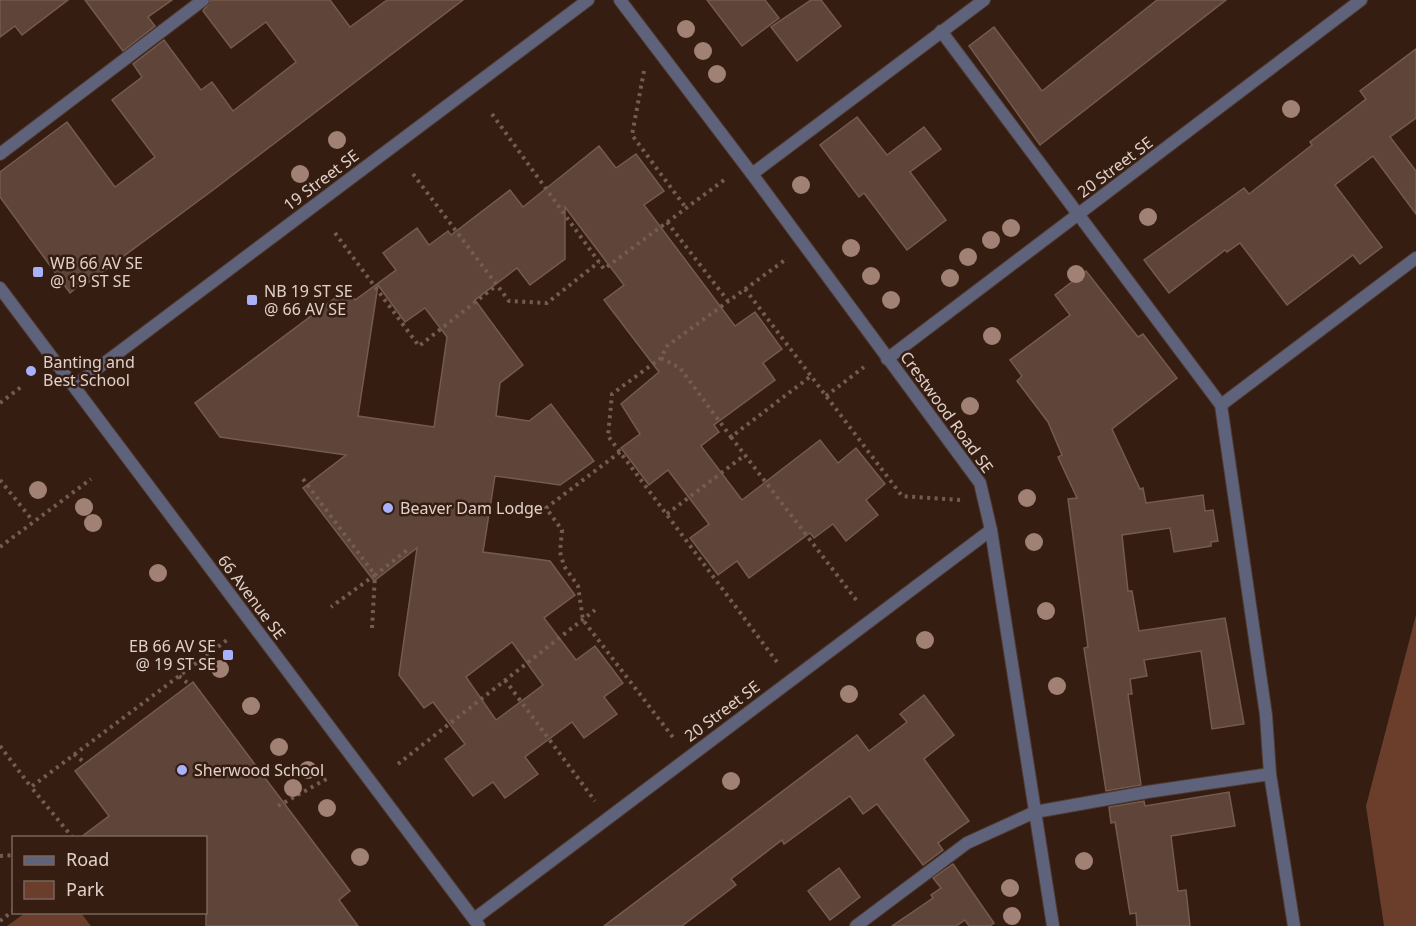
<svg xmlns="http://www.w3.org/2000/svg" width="1416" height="926" font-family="'Noto Sans',sans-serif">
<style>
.green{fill:#6a3e2a}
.building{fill:#5f4539;stroke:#765a4e;stroke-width:1.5;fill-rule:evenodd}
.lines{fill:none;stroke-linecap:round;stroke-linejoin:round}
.service-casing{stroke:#503a2f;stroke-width:14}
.minor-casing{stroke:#503a2f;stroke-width:14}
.path{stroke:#725d53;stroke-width:4;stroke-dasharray:3 4.5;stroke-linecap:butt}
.service{stroke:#5e627b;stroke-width:12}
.minor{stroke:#5e627b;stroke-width:12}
.tree{fill:#a08173}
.poi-dot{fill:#a7b1fc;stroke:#351d12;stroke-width:2}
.labels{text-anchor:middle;stroke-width:5;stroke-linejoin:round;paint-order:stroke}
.street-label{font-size:16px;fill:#e0d0c8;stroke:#351d12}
.poi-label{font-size:16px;fill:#e0d0c8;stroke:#351d12;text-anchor:start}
</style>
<rect width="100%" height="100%" fill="#351d12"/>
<g class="green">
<polygon points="1416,615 1416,926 1384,926 1366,806"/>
<polygon points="25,913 81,913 91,926 7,926"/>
</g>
<g class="building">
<polygon points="0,0 68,0 22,35 15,26 0,37"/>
<polygon points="85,0 172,0 148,17 155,26 123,51"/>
<polygon points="211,0 330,0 350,27 387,0 463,0 213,190 82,287 81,284 70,293 0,197 0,172 67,122 115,187 155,157 112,100 142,77 133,64 164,40 201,90 212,82 233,111 296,62 266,22 231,48 203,11"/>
<polygon points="707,0 765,0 779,18 742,46"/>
<polygon points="811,0 821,0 841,26 797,61 771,27"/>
<polygon points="1157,0 1226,0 1040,145 969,46 994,27 1042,91"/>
<polygon points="1416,49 1416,118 1390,137 1416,171 1416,214 1373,156 1335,185 1382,247 1360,264 1353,255 1287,305 1240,243 1227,252 1225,250 1169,293 1144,260 1244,188 1249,194 1312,145 1310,142 1366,99 1360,91"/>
<polygon points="857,117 887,155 924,127 941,149 910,172 946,220 907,250 864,193 859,197 820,145"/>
<path d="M599,146l17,22 20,-14 28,37 -20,14 91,121 20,-14 27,37 -19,14 12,17 -61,45 5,7 -18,14 41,54 78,-60 18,23 18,-15 29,36 -19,16 12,15 -32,26 -13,-17 -19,14 -4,-5 -61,45 -12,-17 -19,14 -28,-37 19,-14 -41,-54 -19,15 -28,-37 19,-14 -19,-30 38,-32 -55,-72 20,-15 -59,-78v52l-35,26 -13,-17 -42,32 48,65 -23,18 -4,33 33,5 22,-17 43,57 -34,24 -65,-9 -12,76 67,9 25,34 -31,23 32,42 19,-14 28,37 -19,14 13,17 -33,24 -12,-16 -47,35 13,17 -33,24 -12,-16 -20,14 -28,-37 20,-15 -32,-42 -9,6 -25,-33 18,-127 -43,33 -71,-93 43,-33 -126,-18 -25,-34 152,-114 8,11 41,-30 -13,-17 34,-25 12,17 19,-14 3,4 59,-45 13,17zM378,285l27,37 20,-14 22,29 -13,90 -76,-11zM512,642l31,43 -47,35 -30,-43z"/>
<polygon points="1086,271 1138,337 1143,334 1177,378 1112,429 1140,489 1143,488 1146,503 1203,495 1205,511 1213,510 1218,541 1211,542 1211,546 1174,552 1170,528 1122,535 1128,591 1132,591 1139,631 1225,618 1244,724 1212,729 1201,651 1144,660 1147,676 1130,679 1132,694 1128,694 1141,785 1106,791 1084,648 1088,647 1068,499 1077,498 1058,457 1062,455 1048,422 1017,381 1022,376 1010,360 1070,315 1055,295"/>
<polygon points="193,682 350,891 339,900 358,926 206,926 206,837 81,837 109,816 75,771"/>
<polygon points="924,695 954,735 924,759 969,821 938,843 943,850 923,865 877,804 863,814 850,796 784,844 782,840 731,879 736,885 682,926 604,926 857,735 869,751 907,722 900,714"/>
<polygon points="1229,792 1235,826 1171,836 1178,891 1186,890 1190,926 1137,926 1136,913 1130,914 1115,822 1111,823 1109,807 1144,801 1145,806"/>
<polygon points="953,864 994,923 990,926 969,926 965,920 956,926 892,926 933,898 931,895 941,888 933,878"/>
<polygon points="839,868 860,897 830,920 808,891"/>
</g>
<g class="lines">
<g class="service-casing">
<g id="service">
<polyline points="941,31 1221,405 1266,715 1270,774 1294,926"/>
<polyline points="0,154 203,0"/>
<polyline points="752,174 984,0"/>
<polyline points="1221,405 1416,258"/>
<polyline points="856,926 967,843 1035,812 1147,792 1270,774"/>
</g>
</g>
<g class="minor-casing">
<g id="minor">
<polyline points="620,0 752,174 980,483 991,530 1053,926"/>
<polyline points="0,288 479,926"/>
<polyline points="887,359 1361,0"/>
<polyline points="74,386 588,0"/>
<polyline points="474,919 991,530"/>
</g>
</g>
<g class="path">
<polyline points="644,71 632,135 686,208"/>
<polyline points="492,114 604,269 724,180"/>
<polyline points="413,174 509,301 547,303 599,262"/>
<polyline points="667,222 728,301"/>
<polyline points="335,233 419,346 497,285"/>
<polyline points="745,289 902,496 961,500"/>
<polyline points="661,358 680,368 731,437 811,376"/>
<polyline points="826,396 864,367"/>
<polyline points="0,403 21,387"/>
<polyline points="731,437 857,601"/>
<polyline points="620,452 546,508 562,530 560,552 564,566 578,586 583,620 675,740"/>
<polyline points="303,479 375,575 331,607"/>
<polyline points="0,480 33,521"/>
<polyline points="667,514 745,455"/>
<polyline points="0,547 91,479"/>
<polyline points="372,628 375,575 410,548"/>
<polyline points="777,662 608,436 612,394 661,358 667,346 785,260"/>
<polyline points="179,676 190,685"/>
<polyline points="505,680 595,801"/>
<polyline points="0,746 31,787"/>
<polyline points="74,754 85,763"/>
<polyline points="398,764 595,610"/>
<polyline points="278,806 330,777"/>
<polyline points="73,838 31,787 227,640"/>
<polyline points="0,856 14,855"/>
<polyline points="0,921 14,910"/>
</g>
<use href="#service" class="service"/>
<use href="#minor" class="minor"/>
</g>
<g class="tree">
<circle cx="686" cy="29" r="9"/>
<circle cx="703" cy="51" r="9"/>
<circle cx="717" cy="74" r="9"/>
<circle cx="1291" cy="109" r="9"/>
<circle cx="337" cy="140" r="9"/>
<circle cx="300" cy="174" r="9"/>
<circle cx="801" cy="185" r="9"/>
<circle cx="1148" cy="217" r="9"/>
<circle cx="1011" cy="228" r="9"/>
<circle cx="991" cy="240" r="9"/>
<circle cx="851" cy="248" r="9"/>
<circle cx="968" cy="257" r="9"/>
<circle cx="1076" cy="274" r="9"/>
<circle cx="871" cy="276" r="9"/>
<circle cx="950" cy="278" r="9"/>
<circle cx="891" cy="300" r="9"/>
<circle cx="992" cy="336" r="9"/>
<circle cx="970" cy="406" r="9"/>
<circle cx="38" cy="490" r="9"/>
<circle cx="1027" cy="498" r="9"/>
<circle cx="84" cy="507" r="9"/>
<circle cx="93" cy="523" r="9"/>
<circle cx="1034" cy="542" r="9"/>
<circle cx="158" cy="573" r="9"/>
<circle cx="1046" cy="611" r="9"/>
<circle cx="925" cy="640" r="9"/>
<circle cx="220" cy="669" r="9"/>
<circle cx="1057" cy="686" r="9"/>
<circle cx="849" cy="694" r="9"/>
<circle cx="251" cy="706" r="9"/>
<circle cx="279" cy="747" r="9"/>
<circle cx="308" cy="770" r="9"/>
<circle cx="731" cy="781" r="9"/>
<circle cx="293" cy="788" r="9"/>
<circle cx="327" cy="808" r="9"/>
<circle cx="360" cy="857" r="9"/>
<circle cx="1084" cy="861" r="9"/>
<circle cx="1010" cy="888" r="9"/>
<circle cx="1012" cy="916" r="9"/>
</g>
<g class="poi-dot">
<rect x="32" y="266" width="12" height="12" rx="3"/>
<rect x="246" y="294" width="12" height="12" rx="3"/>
<circle cx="31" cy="371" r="6"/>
<circle cx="388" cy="508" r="6"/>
<rect x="222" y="649" width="12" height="12" rx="3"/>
<circle cx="182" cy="770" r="6"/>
</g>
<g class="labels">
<g class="street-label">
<text transform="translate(1115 167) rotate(-37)" y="6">20 Street SE</text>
<text transform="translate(321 180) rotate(-37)" y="6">19 Street SE</text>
<text transform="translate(947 412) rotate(54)" y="6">Crestwood Road SE</text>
<text transform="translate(252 597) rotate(53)" y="6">66 Avenue SE</text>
<text transform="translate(722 711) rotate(-37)" y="6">20 Street SE</text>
</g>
<g class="poi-label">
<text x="50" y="269">WB 66 AV SE<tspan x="50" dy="18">@ 19 ST SE</tspan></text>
<text x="264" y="297">NB 19 ST SE<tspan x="264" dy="18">@ 66 AV SE</tspan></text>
<text x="43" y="368">Banting and<tspan x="43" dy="18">Best School</tspan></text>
<text x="400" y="514">Beaver Dam Lodge</text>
<text x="216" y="652" text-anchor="end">EB 66 AV SE<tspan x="216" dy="18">@ 19 ST SE</tspan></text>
<text x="194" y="776">Sherwood School</text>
</g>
</g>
<rect x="12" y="836" width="195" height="78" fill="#351d12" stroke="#79655b" stroke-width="1.5"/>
<rect x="24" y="856" width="30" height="9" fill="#5e627b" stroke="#79655b" stroke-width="1.5"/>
<text x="66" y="866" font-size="18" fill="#e0d0c8">Road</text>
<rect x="24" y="881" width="30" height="18" fill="#6a3e2a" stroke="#79655b" stroke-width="1.5"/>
<text x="66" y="896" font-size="18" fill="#e0d0c8">Park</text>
</svg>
